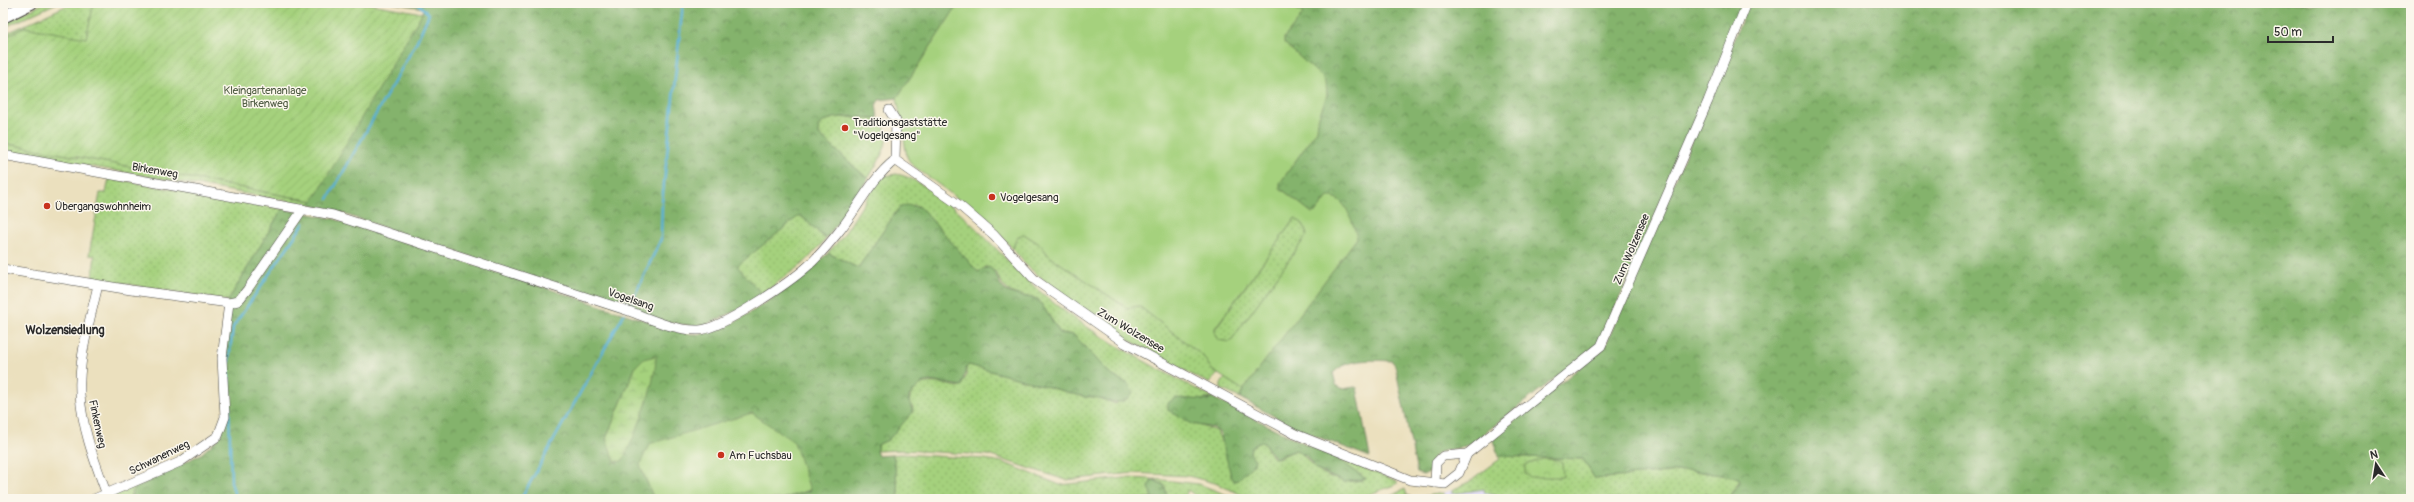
<svg xmlns="http://www.w3.org/2000/svg" width="2414" height="502" font-family="Pangolin,sans-serif">
<style>
.built{fill:#dbd6f7}
.grass{fill:url(#grass-dots);stroke:#687e54}
.forest{fill:url(#forest-crowns);stroke:#586f4c;fill-rule:evenodd}
.wetland{fill:url(#wetland-marsh);stroke:#687e54}
.park{fill:url(#park-crowns);stroke:#687e54}
.garden{fill:url(#garden-furrows);stroke:#687e54}
.pitch{fill:#a5d17d;stroke:#687e54;fill-rule:evenodd}
.lines{fill:none;stroke-linecap:round;stroke-linejoin:round}
.stream{stroke:#59b1d6;stroke-width:2.5}
.minor-casing{stroke:#484641;stroke-width:10}
.major-casing{stroke:#484641;stroke-width:14}
.minor{stroke:#fff;stroke-width:9}
.major{stroke:#fff;stroke-width:12}
.poi-dot{fill:#c8321e;stroke:#fbf7ec;stroke-width:1.5}
.labels{text-anchor:middle;stroke-width:3;stroke-linejoin:round;paint-order:stroke}
.park-label{font-size:11px;fill:#505d44;stroke:#fbf7ec}
.poi-label{font-size:11px;fill:#2b2b2b;stroke:#fbf7ec;text-anchor:start}
.street-label{font-size:11px;fill:#2b2b2b;stroke:#fbf7ec}
.neighbourhood-label{font-size:12px;font-weight:bold;fill:#2b2b2b;stroke:#fbf7ec}
</style>
<defs>
<pattern id="grass-dots" width="8" height="8" patternUnits="userSpaceOnUse"><rect width="8" height="8" fill="#a5d17d"/><path d="M2 2h.1M6 6h.1" fill="none" stroke="#8eb46c" stroke-width="1.8" stroke-linecap="round"/></pattern>
<pattern id="forest-crowns" width="20" height="18" patternUnits="userSpaceOnUse"><rect width="20" height="18" fill="#84b36c"/><path d="M2 6a3 3 0 1 1 6 0M12 15a3 3 0 1 1 6 0" fill="none" stroke="#6c9259"/></pattern>
<pattern id="wetland-marsh" width="20" height="14" patternUnits="userSpaceOnUse"><rect width="20" height="14" fill="#a5d17d"/><path d="M1 5h8M5 5V1M11 12h8M15 12V8" fill="none" stroke="#8eb46c"/></pattern>
<pattern id="park-crowns" width="20" height="18" patternUnits="userSpaceOnUse"><rect width="20" height="18" fill="#a5d17d"/><path d="M2 6a3 3 0 1 1 6 0M12 15a3 3 0 1 1 6 0" fill="none" stroke="#8eb46c"/></pattern>
<pattern id="garden-furrows" width="10" height="10" patternUnits="userSpaceOnUse"><rect width="10" height="10" fill="#a5d17d"/><path d="M-1 1l2-2M0 10L10 0M9 11l2-2" fill="none" stroke="#8eb46c"/></pattern>
</defs>
<rect width="100%" height="100%" fill="#fbf7ec"/>
<filter id="ink" filterUnits="userSpaceOnUse"><feTurbulence type="fractalNoise" baseFrequency=".025" numOctaves="2"/><feDisplacementMap in="SourceGraphic" scale="8" xChannelSelector="R" yChannelSelector="G"/><feConvolveMatrix kernelMatrix="1 2 1 2 8 2 1 2 1" color-interpolation-filters="sRGB"/></filter>
<filter id="wash" filterUnits="userSpaceOnUse"><feTurbulence type="fractalNoise" baseFrequency=".012" numOctaves="4" result="noise"/><feDisplacementMap in="SourceGraphic" scale="16" xChannelSelector="R" yChannelSelector="G"/><feGaussianBlur stdDeviation="0.9" result="paint"/><feColorMatrix in="noise" values="0 0 0 0 0 0 0 0 0 0 0 0 0 0 0 0 0 1.4 0 .05"/><feComposite in="paint" operator="in"/></filter>
<g filter="url(#wash)">
<rect width="100%" height="100%" fill="#ebe0be"/>
<polygon class="built" points="1484,488 1485,493 1512,499 1444,499 1443,493 1452,490 1452,494"/>
<g class="grass">
<polygon points="44,3 57,3 3,28 3,24"/>
<polygon points="72,3 94,3 86,39 24,27 3,39 3,35"/>
<path d="M836,117l42,1c19,19 1,42 -10,61l-49,-44 -1,-9 6,-6z"/>
<polygon points="3,143 313,201 310,205 3,151"/>
<path d="M896,174c21,3 50,27 66,41 33,30 61,65 97,92 47,36 102,63 154,91l-12,2 -9,23 25,8 9,22 29,7 -5,-7 1,-6 7,-5h5l9,15 6,1 18,-8c10,5 13,14 21,20 15,10 32,14 49,9l-31,-22 62,24v3l-40,15h-106l-36,-16 -27,-7 -55,-3 -67,7 -78,-25 -85,-5 -27,1 3,-7 9,-4 25,-32 -4,-7c5,-27 32,-17 50,-14l7,-10v-9l3,-3 116,32 9,-1 22,8 12,-20 -17,-9 -37,-40 -14,-2 -22,-34c-25,-6 -31,-2 -42,-27l-10,-5 -8,5 -58,-65 -5,-2 -16,3 -41,60 -30,-15 15,-17 34,-54 8,-6z"/>
<polygon points="109,178 282,209 228,301 92,278 95,256 89,255 100,193 106,193"/>
<polygon points="800,214 826,239 806,261 762,294 736,266"/>
<polygon points="1295,218 1303,224 1307,235 1230,342 1218,340 1215,335 1215,329"/>
<path d="M1024,234l17,11 8,11 78,52 12,-2 64,50 9,14 6,4 -9,9 -9,-4 -73,-40 -59,-39 -41,-34 -14,-17c1,-6 4,-14 11,-15z"/>
<polygon points="1225,378 1243,390 1240,398 1221,389 1221,384"/>
<path d="M900,454l84,5 18,3 58,23 64,-7 28,1c-3,7 3,13 0,19l-11,1h-242l-5,-41 -2,-3z"/>
<polygon points="1499,456 1583,459 1595,479 1690,470 1739,478 1740,481 1727,499 1714,499 1706,493 1702,499 1512,499 1485,493 1484,489 1452,494 1452,490 1469,482 1500,459"/>
<polygon points="169,471 131,493 130,499 107,499"/>
<polygon points="1154,479 1199,484 1237,499 1196,499 1197,497 1188,490 1184,499 1168,499 1164,485"/>
<polygon points="1405,489 1407,495 1414,498 1443,493 1444,499 1384,499"/>
</g>
<g class="forest">
<path d="M393,3h566l-62,95 -18,2 -3,5 2,13c-19,0 -45,-6 -60,8l1,9 49,44 -42,60 -26,-24 -63,51 25,28 -18,13 -43,20 -35,-5 -331,-111 -25,-6 112,-192 1,-5z"/>
<path d="M1289,3h455l-41,103 -103,237 -128,100c-20,11 -40,0 -43,29l-6,3 -6,-2 -22,-108 -3,-4c-20,-1 -44,-3 -59,12l3,12 7,4 12,-2 2,1 13,69 -72,-28 -58,-31 3,-8 114,-152 -29,-41 -12,15 -4,1 -32,-25v-5l37,-53 1,-11 9,-24 -5,-18 -38,-34v-5l19,-24z"/>
<polygon points="1749,3 2411,3 2411,499 1727,499 1740,483 1739,478 1690,470 1595,479 1583,459 1499,456 1493,441 1495,436 1605,347"/>
<path d="M906,205l14,2 58,65 11,-5c9,6 8,14 14,21 7,8 26,9 35,11l22,34 14,2 37,40 17,9 5,9c-13,19 -30,2 -48,4l-116,-32 -3,3 -4,18 -33,-5 -8,3 -12,12v5l4,11 -25,28 -9,4 -3,7 2,5 14,-1 2,3 5,41h-118l29,-8 -170,-26 14,34h-524l4,-10 67,-35 18,-16 7,-17 -3,-62 5,-58 54,-92 49,9 356,116c5,0 11,0 15,0 33,-4 103,-58 126,-81l30,15 41,-60zM636,366l-21,95 -9,-22z"/>
<polygon points="1175,398 1207,400 1213,398 1297,440 1335,457 1366,479 1344,482 1317,470 1306,456 1296,450 1275,458 1263,442 1258,442 1251,447 1250,453 1255,460 1254,464 1238,480 1234,481 1231,476 1220,433 1214,428 1192,424 1168,410 1168,403"/>
<polygon points="1152,479 1164,485 1168,499 1141,499 1152,498 1149,487"/>
</g>
<path class="wetland" d="M656,356c0,28 -20,80 -34,105l-7,1 -9,-23 30,-73 7,-7z"/>
<polygon class="park" points="1543,459 1558,460 1562,462 1563,477 1530,477 1525,474 1525,465"/>
<polygon class="garden" points="94,3 366,3 422,13 313,201 3,143 3,39 24,27 86,38"/>
<g class="pitch">
<path d="M959,3h330l14,11 -19,24v5l38,34 4,6 1,12 -9,24 -1,11 -37,53v5l32,25 4,-1 12,-15c18,-2 25,27 29,41l-114,152 -31,-20 -9,-14 -64,-50 -12,2 -78,-52 -8,-11 -17,-11c-7,1 -10,9 -11,15l-28,-30 -74,-55 -4,-7 -10,-59zM1295,218l8,6 4,11 -77,107 -12,-2 -3,-5v-7z"/>
<polygon points="752,413 794,442 810,490 781,499 654,499 640,465 649,444"/>
</g>
<g class="lines">
<g class="stream">
<polyline points="328,199 416,43 429,14 417,3"/>
<polyline points="632,301 661,239 662,202 683,3"/>
<polyline points="236,499 231,482 228,366 233,327 304,223"/>
<polyline points="521,499 624,314"/>
</g>
</g>
</g>
<g filter="url(#ink)">
<g class="lines">
<g class="minor-casing">
<g id="minor">
<polyline points="889,110 896,121 895,160 959,205 994,235 1035,280 1125,343 1295,434 1410,480 1445,484 1459,473 1467,454 1601,346 1708,101 1747,3"/>
<path d="M3,155l330,60 296,96c22,8 46,20 70,19 23,-1 91,-48 109,-64 11,-10 20,-21 29,-32 21,-25 32,-53 58,-74"/>
<polyline points="3,269 131,290 229,303 238,301 247,290 303,209"/>
<path d="M98,285c-8,35 -20,74 -18,109 2,35 15,68 27,101"/>
<polyline points="1435,483 1436,463 1443,456 1467,454"/>
<polyline points="94,499 180,462 218,436 225,417 222,358 229,303"/>
</g>
</g>
<g class="major-casing">
<polyline id="major" points="3,17 31,3"/>
</g>
<use href="#minor" class="minor"/>
<use href="#major" class="major"/>
</g>
</g>
<g class="poi-dot">
<circle cx="845" cy="128" r="4"/>
<circle cx="992" cy="197" r="4"/>
<circle cx="47" cy="206" r="4"/>
<circle cx="721" cy="455" r="4"/>
</g>
<g class="labels">
<g class="park-label">
<text x="265" y="94">Kleingartenanlage<tspan x="265" dy="13">Birkenweg</tspan></text>
</g>
<g class="poi-label">
<text x="853" y="126">Traditionsgaststätte<tspan x="853" dy="13">"Vogelgesang"</tspan></text>
<text x="1000" y="201">Vogelgesang</text>
<text x="55" y="210">Übergangswohnheim</text>
<text x="729" y="459">Am Fuchsbau</text>
</g>
<g class="street-label">
<text transform="translate(155 170) rotate(10)" y="4">Birkenweg</text>
<text transform="translate(1631 249) rotate(-67)" y="4">Zum Wolzensee</text>
<text transform="translate(631 299) rotate(19)" y="4">Vogelsang</text>
<text transform="translate(1131 330) rotate(31)" y="4">Zum Wolzensee</text>
<text transform="translate(98 424) rotate(78)" y="4">Finkenweg</text>
<text transform="translate(159 457) rotate(-26)" y="4">Schwanenweg</text>
</g>
<g class="neighbourhood-label">
<text x="65" y="334">Wolzensiedlung</text>
</g>
</g>
<rect width="2414" height="502" fill="none" stroke="#fbf7ec" stroke-width="16"/>
<g transform="translate(2376 464) rotate(348)" stroke="#fbf7ec" stroke-width="3" paint-order="stroke">
<path d="M0-3L7 15L0 10L-7 15Z" fill="#2b2b2b"/>
<text y="-6" font-size="11" font-weight="bold" text-anchor="middle" fill="#2b2b2b">N</text>
</g>
<path d="M2268 36v6h65v-6" fill="none" stroke="#2b2b2b" stroke-width="2"/>
<text x="2274" y="36" font-size="12" fill="#2b2b2b" stroke="#fbf7ec" stroke-width="3" paint-order="stroke">50 m</text>
</svg>
